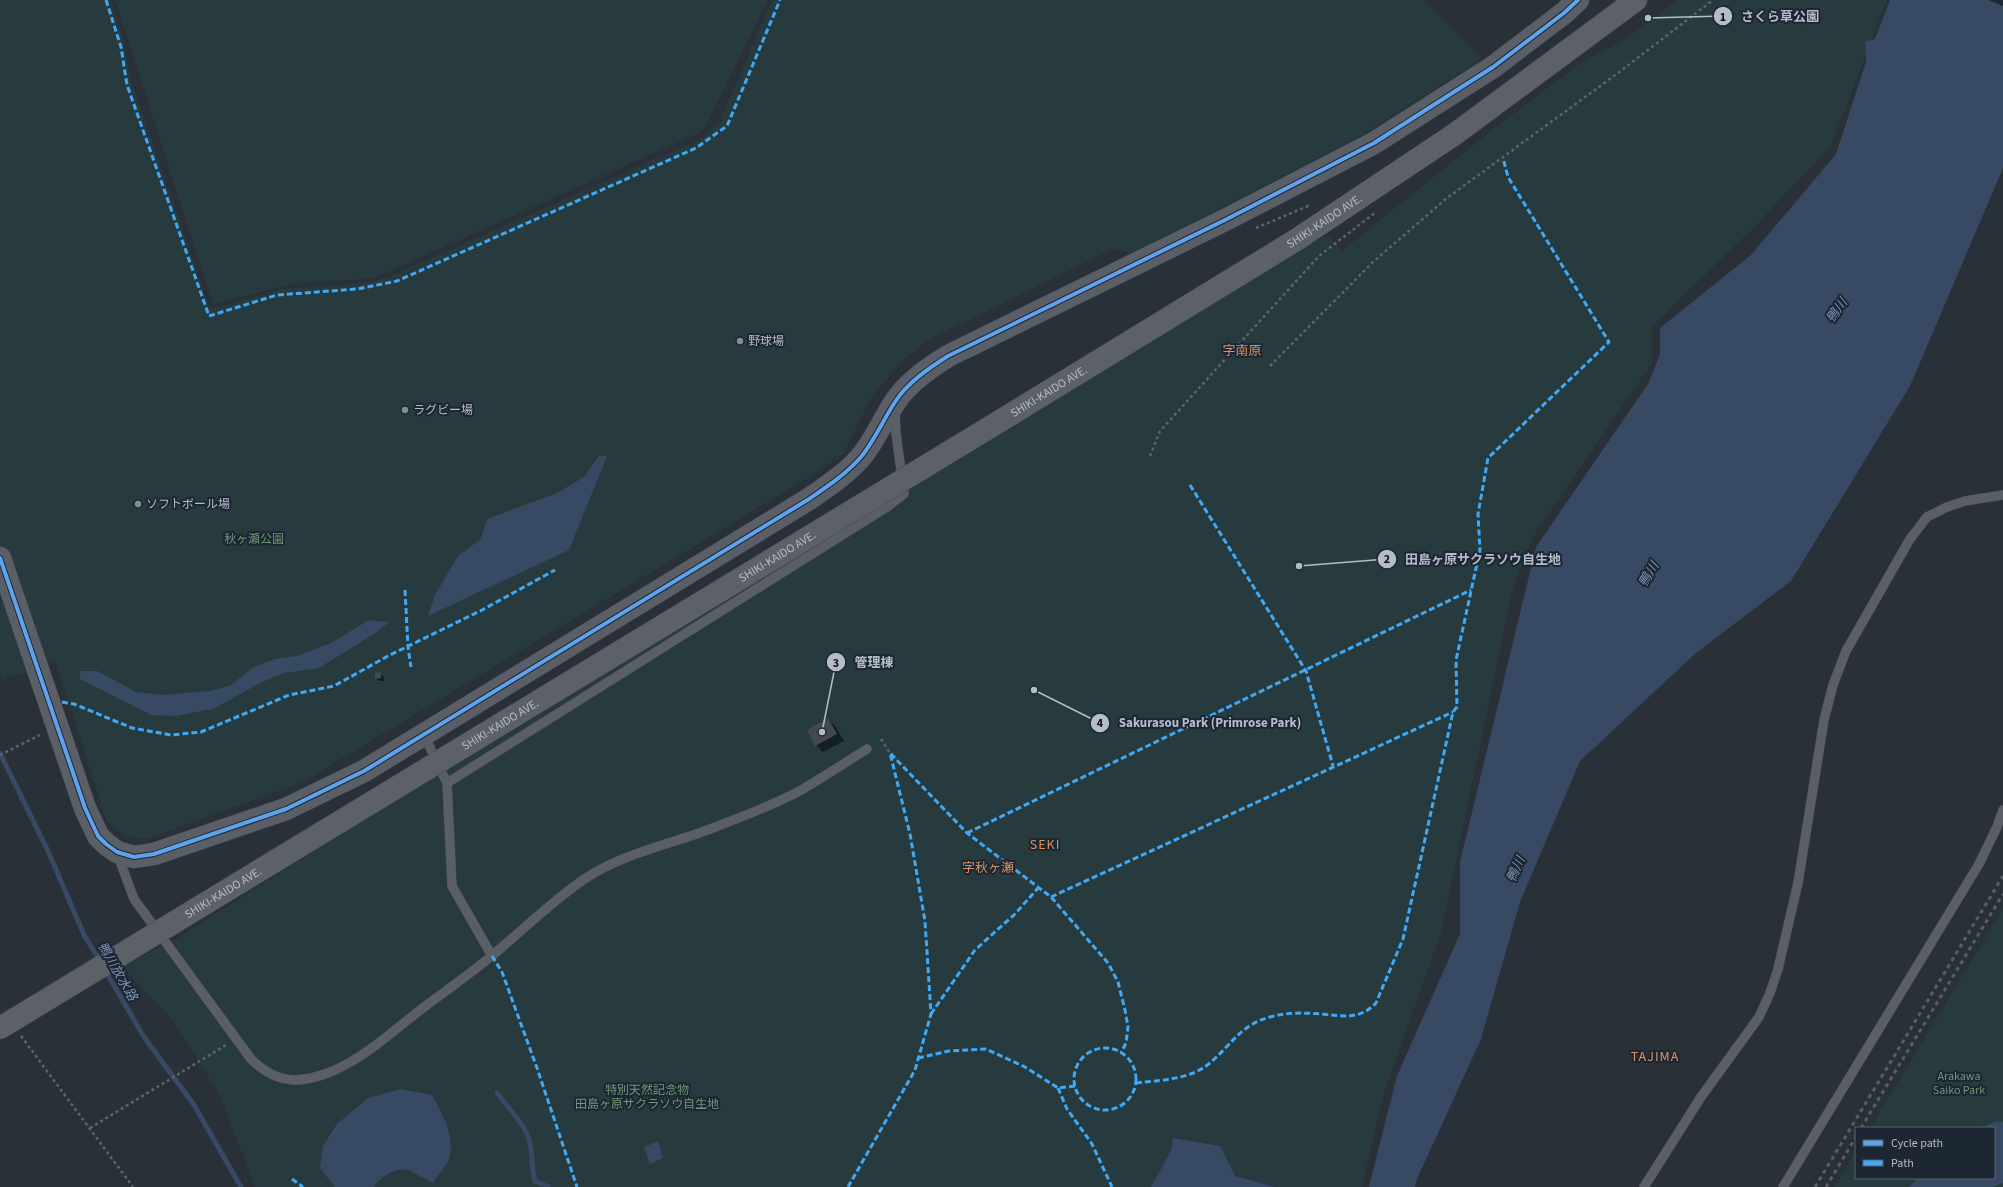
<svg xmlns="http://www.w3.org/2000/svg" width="2003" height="1187" font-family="'Source Sans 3','Noto Sans JP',sans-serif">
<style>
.green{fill:#273a3e}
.water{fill:#384963}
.shadow{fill:#0007}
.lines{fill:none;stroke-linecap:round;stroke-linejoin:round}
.stream{stroke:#384963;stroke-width:5}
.building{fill:#444950}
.service-casing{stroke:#484c53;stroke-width:10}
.tertiary-casing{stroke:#484c53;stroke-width:23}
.primary-casing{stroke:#484c55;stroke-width:23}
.path{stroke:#5d636a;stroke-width:2.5;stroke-dasharray:3 3;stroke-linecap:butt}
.service{stroke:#5a5e66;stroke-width:9}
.tertiary{stroke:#5a5e66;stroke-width:22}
.primary{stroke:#5c6168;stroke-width:22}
.rail{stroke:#595d64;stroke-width:3;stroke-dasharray:4 4;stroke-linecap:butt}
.primary-bridge-casing{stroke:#484c55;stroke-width:23;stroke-linecap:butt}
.primary-bridge{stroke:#5c6168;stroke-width:22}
.quiet{stroke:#3fa9f5;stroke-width:3;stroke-dasharray:6 3;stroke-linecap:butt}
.cycleway-casing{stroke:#1d2633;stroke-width:6}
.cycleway{stroke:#60a3ed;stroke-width:4}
.poi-dot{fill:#848b96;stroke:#1d2633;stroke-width:1.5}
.labels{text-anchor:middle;stroke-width:4;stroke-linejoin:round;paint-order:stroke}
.street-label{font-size:12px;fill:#b4bcc9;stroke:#1d2633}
.poi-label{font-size:12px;fill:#b4bcc9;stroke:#1d2633;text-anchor:start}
.park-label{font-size:12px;fill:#6b9a76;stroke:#1d2633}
.water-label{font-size:13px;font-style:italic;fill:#7c92b1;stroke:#1d2633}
.neighbourhood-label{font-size:13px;fill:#d59563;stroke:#1d2633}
.quarter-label{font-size:14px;letter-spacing:1px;fill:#d59563;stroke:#1d2633}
.leader{fill:none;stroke:#b4bcc9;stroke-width:1.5}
.callout-dot{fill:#b4bcc9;stroke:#1d2633;stroke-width:1.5}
.mark-label{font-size:12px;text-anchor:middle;font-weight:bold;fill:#111}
.callout-label{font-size:13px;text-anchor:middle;font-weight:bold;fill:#b4bcc9;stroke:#1d2633;stroke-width:4;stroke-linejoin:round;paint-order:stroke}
</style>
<rect width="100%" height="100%" fill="#2a3038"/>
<g class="green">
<path d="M0,0h111l11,33 9,47 78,227 7,1 66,-19 81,-6 23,-5 315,-139 19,-18 52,-121h653l57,59 -125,79 -224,115 -20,-4 -185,91 -26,21 -29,34 -29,58 -35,24 -506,305 -153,56c-19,2 -33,-4 -44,-19l-50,-157 -54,18 -2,-6z"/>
<polygon points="115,0 768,0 703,131 374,278 292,284 213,304"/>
<polygon points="1678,0 1887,0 1831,146 1760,221 1652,327 1652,363 1534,535 1513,587 1441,933 1384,1093 1362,1187 255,1187 219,1093 170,1017 122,967 181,936 371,814 1004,432 1327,233 1342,251 1492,130 1582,62 1624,40"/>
<polygon points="2003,909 2003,1187 1834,1187 1856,1151 1856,1178 1994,1178 1994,1128 1870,1128"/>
</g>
<g class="water">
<polygon points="1890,0 2003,0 2003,168 1910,386 1791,581 1696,653 1580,761 1520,902 1481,1039 1417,1179 1415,1187 1369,1187 1397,1076 1460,934 1460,862 1536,547 1648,384 1660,354 1660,328 1751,255 1836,154 1866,62 1865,42 1875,39"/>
<polygon points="599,456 607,456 569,550 428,616 435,595 458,556 481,539 487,519 557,493 584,477"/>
<polygon points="369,620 389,622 374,634 319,668 284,673 260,683 213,709 175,716 151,715 80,679 80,671 97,671 136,692 162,695 211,691 231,685 254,667 275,659 297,656 331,643"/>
<path d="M401,1089l31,6c10,18 24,42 17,64 -3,8 -11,16 -16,24 -6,-3 -20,-11 -25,-13 -13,-3 -28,7 -34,17h-39l-15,-19 3,-22 14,-22 31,-26z"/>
<polygon points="1996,1121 2003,1122 2003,1183 1993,1187 1908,1187 1919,1178 1994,1178 1994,1128 1981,1128"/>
<polygon points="1173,1138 1220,1146 1235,1176 1275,1187 1151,1187 1171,1151"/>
<polygon points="658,1141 663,1158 650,1164 644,1147"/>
</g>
<g class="shadow">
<polygon points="1988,0 2003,0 2003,6"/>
<polygon points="380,673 384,677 384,681 379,681 376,678"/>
<polygon points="828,719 835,726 844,741 823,752 816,745"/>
</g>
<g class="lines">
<g class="stream">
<polyline points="0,753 48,851 84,935 100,961"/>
<polyline points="105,970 144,1037 194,1105 241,1187"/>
<path d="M497,1093c11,15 29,32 33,50 3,13 1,25 5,38l13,6"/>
</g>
</g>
<g class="building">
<polygon points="381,672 381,678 375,679 375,673"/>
<polygon points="828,718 837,734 815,746 807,730"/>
</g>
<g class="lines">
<g class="service-casing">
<g id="service">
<polyline points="424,735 447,783 452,886 492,956"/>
<polyline points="447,783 887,507 904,494 896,433 895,410"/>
<path d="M117,853l17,46 117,160c26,26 50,25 82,12 32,-14 59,-39 86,-60 25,-19 51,-37 75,-57 30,-25 59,-54 92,-76 38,-25 85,-34 127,-50 30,-12 62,-23 90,-39 22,-13 43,-27 64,-40"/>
<polyline points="1644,1187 1701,1097 1759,1017 1770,993 1778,969 1798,883 1824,720 1833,685 1846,651 1910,539 1927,517 1947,507 1965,501 2003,495"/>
<polyline points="1783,1187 1979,864 1997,827 2003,810"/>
</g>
</g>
<g class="tertiary-casing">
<path id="tertiary" d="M0,558l85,250 13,28 8,8 11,8 17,5 20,-3 132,-45 78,-38 445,-272c19,-13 37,-25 52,-42 14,-17 22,-37 34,-55 12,-19 34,-34 53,-46l279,-137 147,-76 119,-76 71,-54 14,-13"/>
</g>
<g class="primary-casing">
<g id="primary">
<path id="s1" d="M1000,421l296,-181 159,-106 181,-134"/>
</g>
</g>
<g class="path">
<polyline points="1256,228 1308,206 1311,207"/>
<polyline points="1270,366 1373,262 1447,198 1618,73 1713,0"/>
<polyline points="1150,456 1160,431 1319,256 1376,212"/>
<polyline points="881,739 890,753"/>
<polyline points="0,755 40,735"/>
<polyline points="21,1036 133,1187"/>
<polyline points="90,1128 226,1045"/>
</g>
<use href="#service" class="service"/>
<use href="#tertiary" class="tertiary"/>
<use href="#primary" class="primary"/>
<g class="rail">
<polyline points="1861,1128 2003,894"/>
<polyline points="1815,1187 2003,876"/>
<polyline points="1826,1187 1856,1137"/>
</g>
<g class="primary-bridge-casing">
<g id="primary-bridge">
<path id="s2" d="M0,1028l1000,-607"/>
</g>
</g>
<use href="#primary-bridge" class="primary-bridge"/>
<g class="quiet">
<polyline points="106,0 121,47 127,85 209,316 277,295 357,289 397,281 696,148 727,126 780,0"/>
<polyline points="1190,485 1306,671 1333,766"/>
<polyline points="405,590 408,647 411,667"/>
<polyline points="62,702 74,704 132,728 171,735 201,732 289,695 334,686 388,656 482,610 555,570"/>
<polyline points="967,833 1471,590"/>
<polyline points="1051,897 1453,712"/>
<polyline points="492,956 502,972 537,1068 577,1187"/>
<polyline points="931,1014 975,950 1015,914 1038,888"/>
<circle cx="1105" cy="1079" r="31"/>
<polyline points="918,1058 949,1051 986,1049 1025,1067 1058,1088 1075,1086"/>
<path d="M1136,1083c25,-3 55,-3 75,-21 22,-19 31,-39 63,-46 16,-4 32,-3 48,-2 21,2 38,6 54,-11l27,-64 50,-227 4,-5 -1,-47 24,-110 -2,-36 10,-56 121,-116 -101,-165 -5,-19"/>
<polyline points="1058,1088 1067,1109 1092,1144 1112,1187"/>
<polyline points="292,1179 303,1187"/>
<polyline points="848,1187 915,1070 931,1014 925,921 910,834 890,753 967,833 1051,897 1108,963 1118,982 1125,1010 1128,1027 1126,1043 1121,1053"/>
</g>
<g class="cycleway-casing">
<path id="cycleway" d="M0,558l85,250 13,28 8,8 11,8 17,5 20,-3 132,-45 78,-38 445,-272c19,-13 37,-25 52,-42 14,-17 22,-37 34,-55 12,-19 34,-34 53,-46l279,-137 147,-76 119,-76 71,-54 14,-13"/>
</g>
<use href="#cycleway" class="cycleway"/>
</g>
<g class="poi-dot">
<circle cx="740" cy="341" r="4"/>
<circle cx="405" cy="410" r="4"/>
<circle cx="138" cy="504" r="4"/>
</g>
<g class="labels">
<g class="street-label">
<text dy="4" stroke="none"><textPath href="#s1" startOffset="381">SHIKI-KAIDO AVE.</textPath></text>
<text dy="4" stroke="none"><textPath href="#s1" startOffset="57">SHIKI-KAIDO AVE.</textPath></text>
<text dy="4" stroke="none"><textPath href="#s2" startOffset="909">SHIKI-KAIDO AVE.</textPath></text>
<text dy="4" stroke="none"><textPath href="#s2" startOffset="585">SHIKI-KAIDO AVE.</textPath></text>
<text dy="4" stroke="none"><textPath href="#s2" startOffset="261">SHIKI-KAIDO AVE.</textPath></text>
</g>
<g class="poi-label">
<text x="748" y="345">野球場</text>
<text x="413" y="414">ラグビー場</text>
<text x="146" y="508">ソフトボール場</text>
</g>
<g class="park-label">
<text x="254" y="543">秋ヶ瀬公園</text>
<text x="1959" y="1080">Arakawa<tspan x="1959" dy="14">Saiko Park</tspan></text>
<text x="647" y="1094">特別天然記念物<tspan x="647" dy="14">田島ヶ原サクラソウ自生地</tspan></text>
</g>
<g class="water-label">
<text transform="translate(1836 310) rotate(-54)" y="5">鴨川</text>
<text transform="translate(1648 574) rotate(-59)" y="5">鴨川</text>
<text transform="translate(1515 869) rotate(-65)" y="5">鴨川</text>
<text transform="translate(118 971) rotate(60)" y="5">鴨川放水路</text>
</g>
<g class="neighbourhood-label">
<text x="1242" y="355">字南原</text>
<text x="988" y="872">字秋ヶ瀬</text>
</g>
<g class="quarter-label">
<text x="1045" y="849">SEKI</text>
<text x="1655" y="1061">TAJIMA</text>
</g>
</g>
<path class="leader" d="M1648 18L1723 16M1299 566L1387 559M822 732L836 662M1034 690L1100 723"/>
<g class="callout-dot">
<circle cx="1648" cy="18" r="4"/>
<circle cx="1299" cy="566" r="4"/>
<circle cx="822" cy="732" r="4"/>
<circle cx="1034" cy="690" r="4"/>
<circle cx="1723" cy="16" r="10"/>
<circle cx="1387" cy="559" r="10"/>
<circle cx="836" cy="662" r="10"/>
<circle cx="1100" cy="723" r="10"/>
</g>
<g class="mark-label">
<text x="1723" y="21">1</text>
<text x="1387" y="563">2</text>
<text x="836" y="667">3</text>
<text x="1100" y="727">4</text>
</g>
<g class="callout-label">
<text x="1780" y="21">さくら草公園</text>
<text x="1483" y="564">田島ヶ原サクラソウ自生地</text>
<text x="874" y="667">管理棟</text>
<text x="1210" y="727">Sakurasou Park (Primrose Park)</text>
</g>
<rect x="1855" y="1127" width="140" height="52" fill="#1d2633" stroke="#59626f"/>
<rect x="1863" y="1140" width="20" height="6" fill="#60a3ed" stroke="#59626f"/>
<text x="1891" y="1147" font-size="12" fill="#b4bcc9">Cycle path</text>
<rect x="1863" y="1160" width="20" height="6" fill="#3fa9f5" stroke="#59626f"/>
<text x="1891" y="1167" font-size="12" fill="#b4bcc9">Path</text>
</svg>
